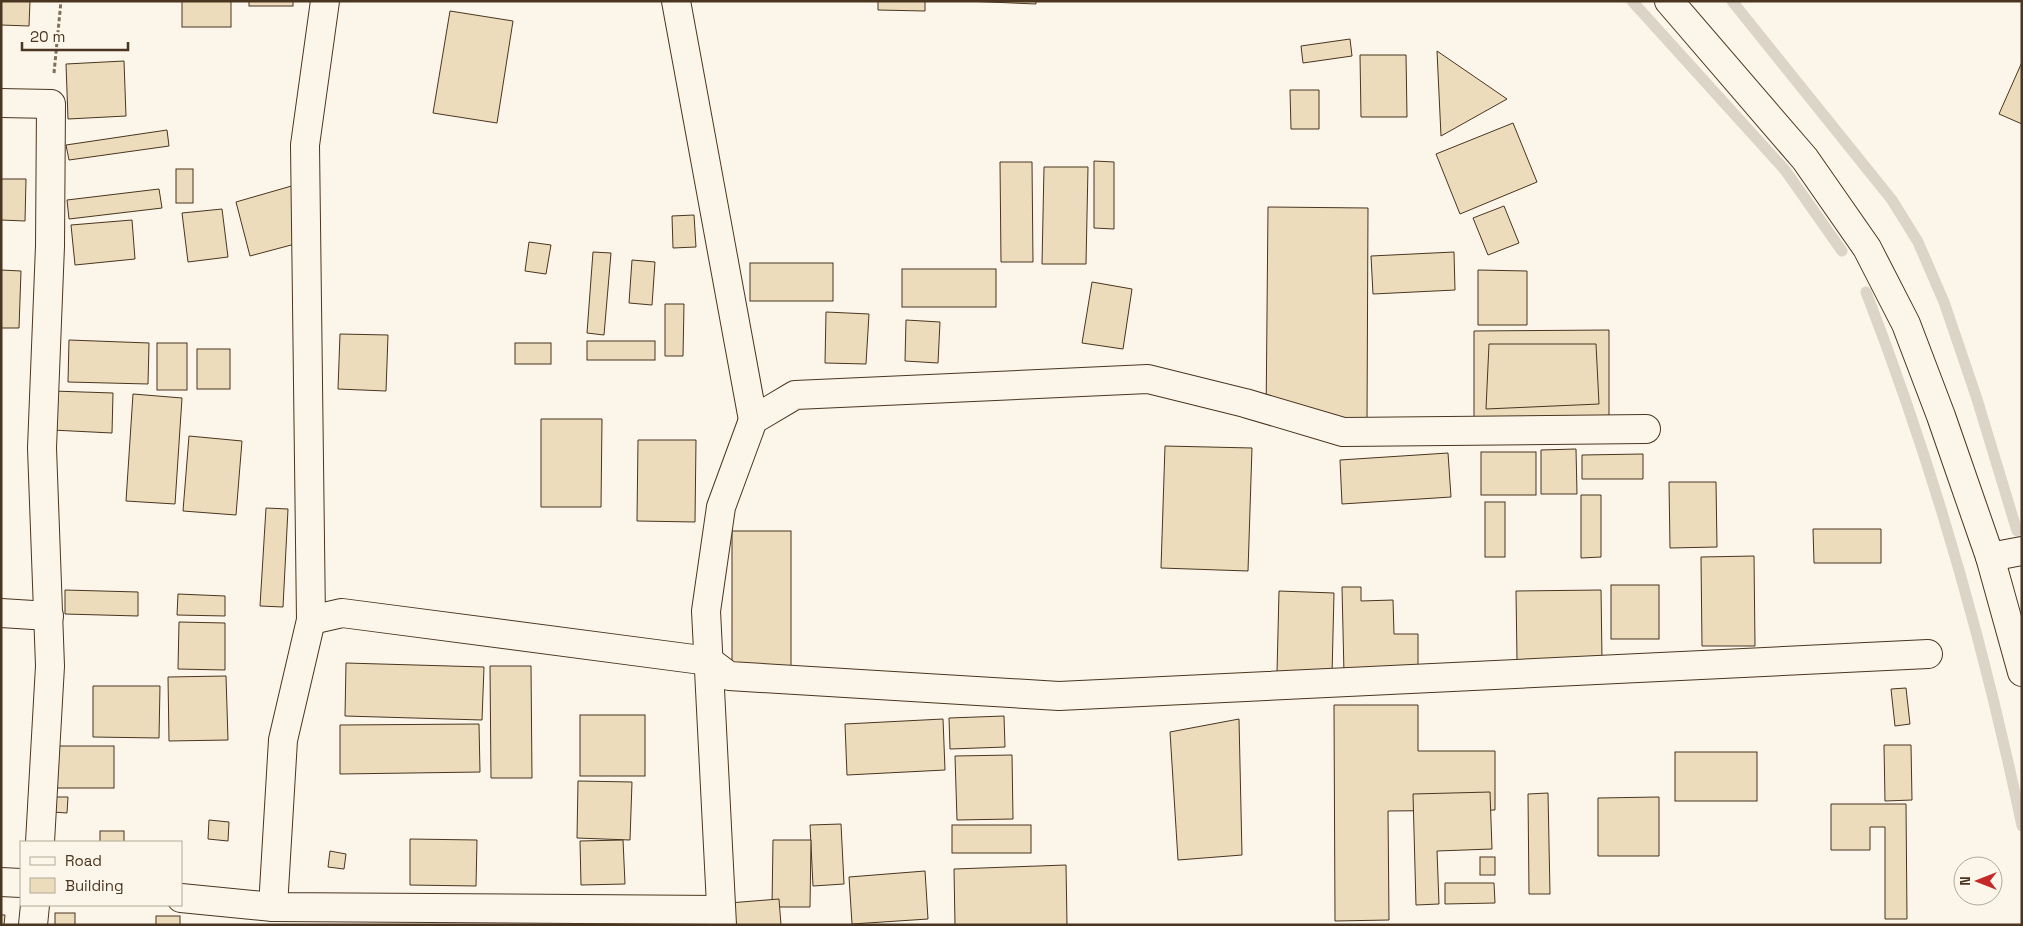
<svg xmlns="http://www.w3.org/2000/svg" width="2023" height="926" font-family="'Space Grotesk',sans-serif">
<style>
.lines{fill:none;stroke-linecap:round;stroke-linejoin:round}
.stream{stroke:#dcd4c6;stroke-width:11}
.building{fill:#ecdcbc;stroke:#4a3520}
.minor-casing{stroke:#4a3520;stroke-width:30}
.tertiary-casing{stroke:#4a3520;stroke-width:30}
.path{stroke:#7f6f5c;stroke-width:3;stroke-dasharray:4 2.5;stroke-linecap:butt}
.minor{stroke:#fbf6e9;stroke-width:28}
.tertiary{stroke:#fbf6e9;stroke-width:28}
</style>
<rect width="100%" height="100%" fill="#fbf6e9"/>
<g class="lines">
<g class="stream">
<polyline points="1632,1 1785,170 1842,251"/>
<polyline points="1732,1 1892,200 1918,242 1944,302 1977,399 2017,531"/>
<path d="M1866,292c67,173 118,352 156,534"/>
</g>
</g>
<g class="building">
<polygon points="1,1 30,1 29,26 1,25"/>
<rect x="182" y="1" width="49" height="26"/>
<rect x="249" y="1" width="44" height="5"/>
<polygon points="878,1 925,1 925,11 878,10"/>
<polygon points="966,1 1036,1 1036,4"/>
<polygon points="450,11 513,21 497,123 433,113"/>
<polygon points="1350,39 1352,56 1303,63 1301,46"/>
<polygon points="1437,51 1507,99 1441,136"/>
<polygon points="1360,55 1406,55 1407,117 1361,117"/>
<polygon points="124,61 126,116 68,119 66,64"/>
<polygon points="2022,62 2022,124 1999,114"/>
<polygon points="1290,90 1319,90 1319,129 1291,129"/>
<polygon points="1513,123 1537,182 1460,214 1436,154"/>
<polygon points="167,130 169,146 69,160 66,145"/>
<polygon points="1094,161 1114,162 1114,229 1094,228"/>
<polygon points="1000,162 1032,162 1033,262 1001,262"/>
<polygon points="1044,167 1088,167 1086,264 1042,264"/>
<rect x="176" y="169" width="17" height="34"/>
<polygon points="1,179 26,179 25,221 1,220"/>
<polygon points="295,185 310,240 250,256 236,202"/>
<polygon points="159,189 162,208 69,219 67,200"/>
<polygon points="1504,206 1519,243 1488,255 1473,218"/>
<polygon points="1268,207 1368,208 1367,423 1266,422"/>
<polygon points="222,209 228,257 188,262 182,213"/>
<polygon points="694,215 696,247 673,248 672,216"/>
<polygon points="132,220 135,259 75,265 71,225"/>
<polygon points="529,242 551,245 546,274 525,271"/>
<polygon points="593,252 611,253 604,335 587,333"/>
<polygon points="1454,252 1455,290 1373,294 1371,256"/>
<polygon points="632,260 655,262 652,305 629,303"/>
<rect x="750" y="263" width="83" height="38"/>
<rect x="902" y="269" width="94" height="38"/>
<polygon points="1,270 21,271 19,328 1,328"/>
<polygon points="1478,270 1527,271 1527,325 1478,325"/>
<polygon points="1092,282 1132,289 1123,349 1082,343"/>
<polygon points="665,304 684,304 683,356 665,356"/>
<polygon points="826,312 869,314 866,364 825,363"/>
<polygon points="906,320 940,322 938,363 905,361"/>
<polygon points="1609,330 1609,425 1474,425 1474,331"/>
<polygon points="340,334 388,335 386,391 338,389"/>
<polygon points="69,340 149,343 148,384 68,382"/>
<rect x="587" y="341" width="68" height="19"/>
<rect x="157" y="343" width="30" height="47"/>
<rect x="515" y="343" width="36" height="21"/>
<polygon points="1489,344 1596,344 1599,404 1486,409"/>
<rect x="197" y="349" width="33" height="40"/>
<polygon points="53,391 113,393 112,433 52,430"/>
<polygon points="133,394 182,398 175,504 126,501"/>
<polygon points="541,419 602,419 601,507 541,507"/>
<polygon points="189,436 242,441 236,515 183,511"/>
<polygon points="638,440 696,440 695,522 637,521"/>
<polygon points="1165,446 1252,448 1248,571 1161,568"/>
<polygon points="1576,449 1577,494 1541,494 1541,450"/>
<rect x="1481" y="452" width="55" height="43"/>
<polygon points="1448,453 1451,497 1342,504 1340,460"/>
<polygon points="1643,454 1643,479 1582,479 1582,455"/>
<polygon points="1669,482 1716,482 1717,547 1670,548"/>
<polygon points="1581,495 1601,495 1601,557 1581,558"/>
<rect x="1485" y="502" width="20" height="55"/>
<polygon points="266,508 288,509 283,607 260,606"/>
<polygon points="1813,529 1881,529 1881,563 1814,563"/>
<rect x="732" y="531" width="59" height="136"/>
<polygon points="1754,556 1755,646 1702,646 1701,557"/>
<rect x="1611" y="585" width="48" height="54"/>
<polygon points="1342,587 1361,587 1361,601 1393,600 1394,634 1418,634 1418,673 1344,674"/>
<polygon points="65,590 138,592 138,616 65,614"/>
<polygon points="1601,590 1602,660 1517,660 1516,591"/>
<polygon points="1279,591 1334,593 1332,675 1277,673"/>
<polygon points="178,594 225,596 225,616 177,615"/>
<polygon points="179,622 225,623 225,670 178,669"/>
<polygon points="346,663 484,667 482,720 345,716"/>
<polygon points="490,666 531,666 532,778 491,778"/>
<polygon points="226,676 228,740 169,741 168,677"/>
<polygon points="93,686 160,686 159,738 93,737"/>
<polygon points="1906,688 1910,724 1895,726 1891,689"/>
<polygon points="1334,705 1418,705 1418,751 1495,751 1495,810 1388,811 1389,920 1335,921"/>
<rect x="580" y="715" width="65" height="61"/>
<polygon points="1004,716 1005,747 950,749 949,718"/>
<polygon points="943,719 945,770 847,775 845,724"/>
<polygon points="1239,719 1242,855 1178,860 1170,732"/>
<polygon points="479,724 480,772 340,774 340,725"/>
<polygon points="1884,745 1911,745 1912,800 1885,801"/>
<rect x="53" y="746" width="61" height="42"/>
<rect x="1675" y="752" width="82" height="49"/>
<polygon points="1012,755 1013,819 957,820 955,756"/>
<polygon points="578,781 632,782 630,840 577,838"/>
<polygon points="1490,792 1492,849 1437,851 1439,904 1416,905 1413,794"/>
<polygon points="1548,793 1550,894 1529,894 1528,794"/>
<polygon points="54,797 68,797 67,813 53,812"/>
<polygon points="1659,797 1659,856 1598,856 1598,798"/>
<polygon points="1831,804 1906,804 1907,919 1885,919 1885,827 1870,827 1870,850 1831,850"/>
<polygon points="209,820 229,822 228,841 208,839"/>
<polygon points="841,824 844,884 813,886 810,825"/>
<rect x="952" y="825" width="79" height="28"/>
<rect x="100" y="831" width="24" height="11"/>
<polygon points="410,839 477,840 476,886 410,885"/>
<polygon points="623,840 625,884 581,885 580,841"/>
<polygon points="773,840 811,840 810,907 772,907"/>
<polygon points="330,851 346,854 344,869 328,867"/>
<rect x="1480" y="857" width="15" height="18"/>
<polygon points="1066,865 1067,925 955,925 954,869"/>
<polygon points="925,871 928,919 852,924 849,877"/>
<polygon points="1445,883 1494,883 1495,903 1445,904"/>
<polygon points="779,899 781,925 731,925 729,903"/>
<rect x="55" y="913" width="20" height="12"/>
<polygon points="1,915 5,915 4,925 1,925"/>
<rect x="156" y="916" width="24" height="9"/>
</g>
<g class="lines">
<g class="minor-casing">
<g id="minor">
<polyline points="676,1 753,420"/>
<polyline points="1,103 51,104 50,246 42,448 50,666 40,842"/>
<polyline points="1990,557 2022,551"/>
<polyline points="1,613 49,616"/>
<polyline points="311,620 342,613 709,661 729,676 1059,696 1928,654"/>
<polyline points="1,882 21,883"/>
<polyline points="181,898 273,907 721,910"/>
<polyline points="273,907 283,740 311,620 305,145 325,1"/>
<polyline points="33,925 35,905"/>
<polyline points="722,925 706,611 721,507 753,420 795,395 1148,379 1245,403 1343,432 1646,429"/>
</g>
</g>
<g class="tertiary-casing">
<polyline id="tertiary" points="1669,1 1805,159 1867,248 1906,324 1941,416 1990,557 2022,672"/>
</g>
<polyline class="path" points="54,73 61,1"/>
<use href="#minor" class="minor"/>
<use href="#tertiary" class="tertiary"/>
</g>
<rect width="2023" height="926" fill="none" stroke="#4a3520" stroke-width="5"/>
<rect x="20" y="841" width="162" height="65" fill="#fbf6e9" stroke="#b4a999"/>
<rect x="30" y="857" width="25" height="8" fill="#fbf6e9" stroke="#b4a999"/>
<text x="65" y="866" font-size="15" fill="#4a3520">Road</text>
<rect x="30" y="878" width="25" height="15" fill="#ecdcbc" stroke="#b4a999"/>
<text x="65" y="891" font-size="15" fill="#4a3520">Building</text>
<g transform="translate(1978 881) rotate(270)"><circle r="24" fill="#fbf6e9" stroke="#b4a999"/>
<path d="M0-4L9 19L0 12L-9 19Z" fill="#c62828"/>
<text y="-8" font-size="14" font-weight="bold" text-anchor="middle" fill="#4a3520">N</text>
</g>
<path d="M22 42v8h106v-8" fill="none" stroke="#4a3520" stroke-width="2.5"/>
<text x="30" y="42" font-size="15" fill="#4a3520" stroke="#fbf6e9" stroke-width="4" paint-order="stroke">20 m</text>
</svg>
